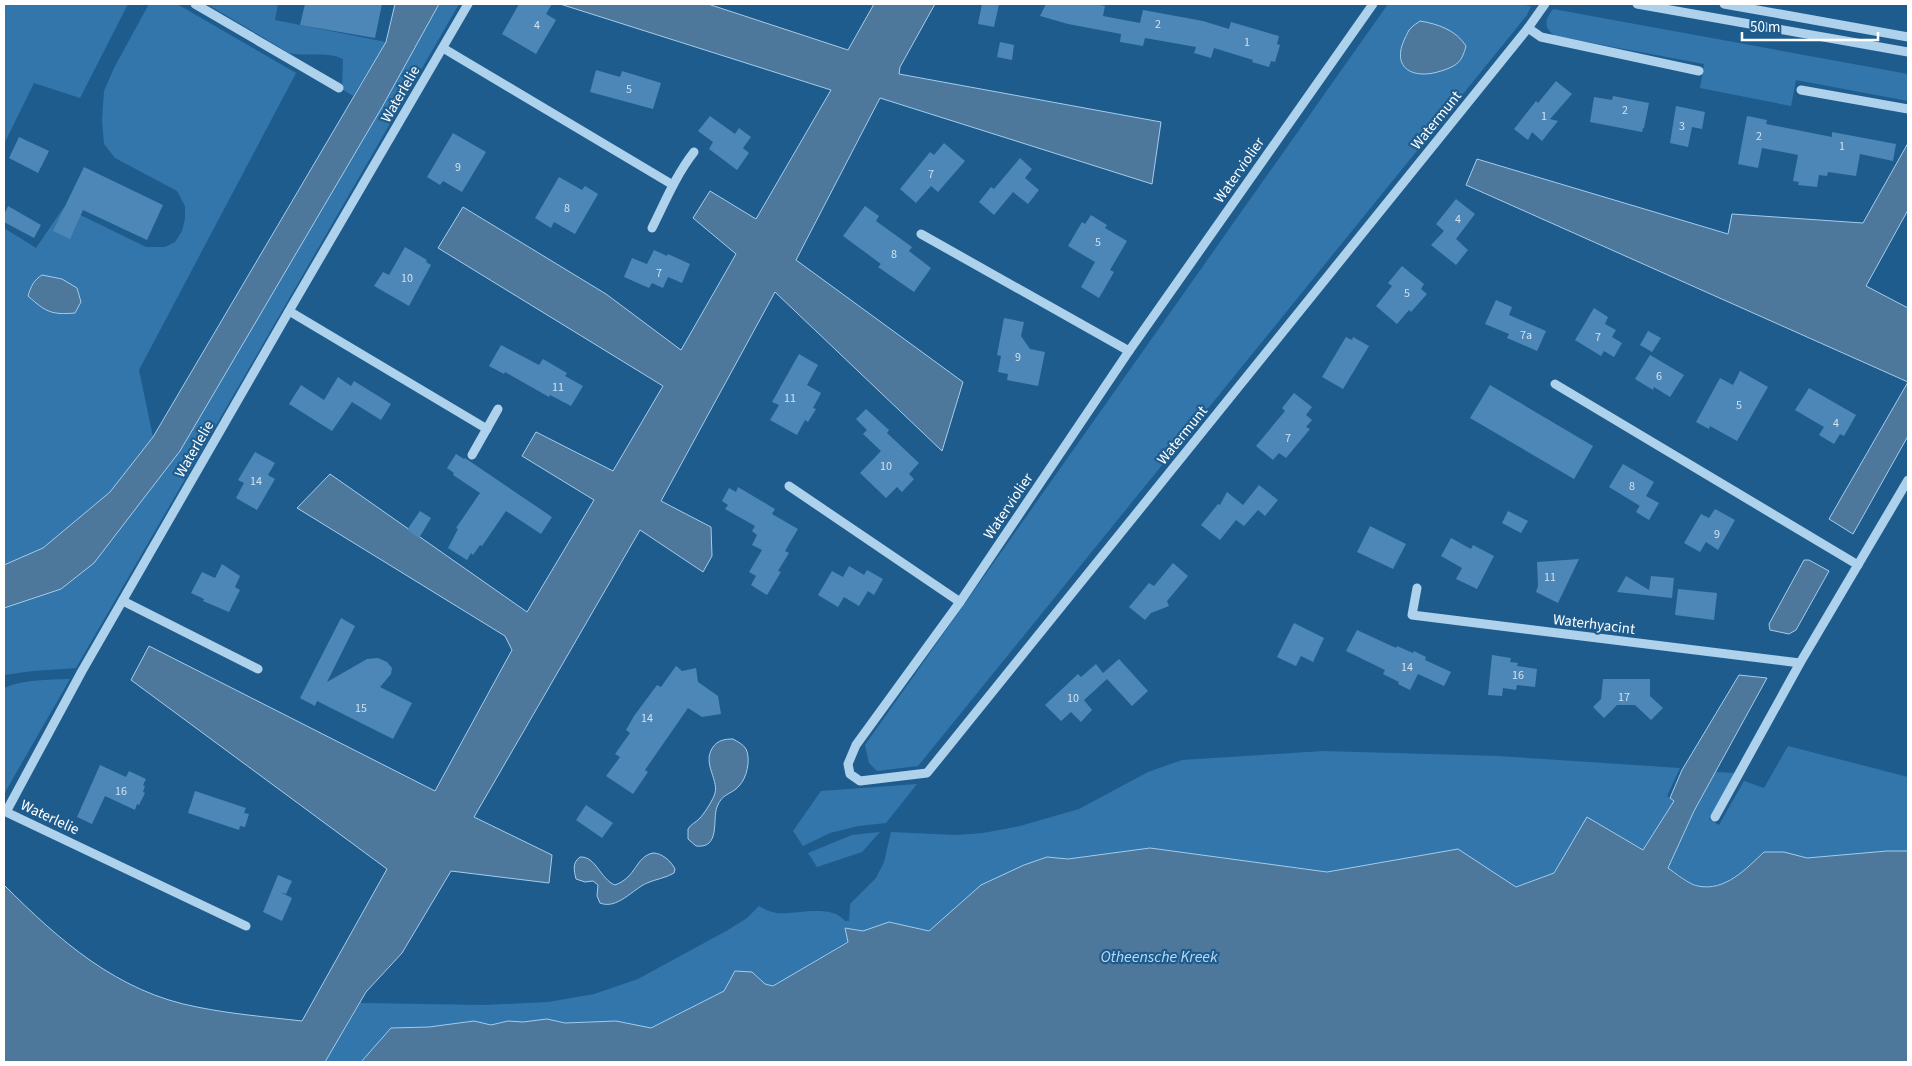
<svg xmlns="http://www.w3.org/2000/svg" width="1912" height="1066" font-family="'Source Sans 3',sans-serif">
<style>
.green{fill:#3376ac}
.water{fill:#4d779b;stroke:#a2cdee}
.building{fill:#4c87b8}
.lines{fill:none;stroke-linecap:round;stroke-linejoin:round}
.minor{stroke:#aed1ec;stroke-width:9}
.labels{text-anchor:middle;stroke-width:4.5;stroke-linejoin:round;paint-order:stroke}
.number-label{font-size:12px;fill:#d2e1ed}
.street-label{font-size:15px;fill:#fff;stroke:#1f5c8e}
.water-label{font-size:16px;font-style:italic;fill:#badaf3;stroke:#1f5c8e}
</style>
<rect width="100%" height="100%" fill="#1f5c8e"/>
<g class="green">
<polygon points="4,4 128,4 80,98 34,83 4,144"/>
<polygon points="149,4 177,4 296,73 139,370 153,437 110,492 43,548 4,565 4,228 36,248 64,207 146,247 165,247 175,242 182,231 185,219 185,206 177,191 115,158 104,144 102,120 104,91 114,68"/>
<path d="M207,4h71l-3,16 111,22 -33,54 -11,-7 1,-30c-17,-8 -36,-2 -54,-6z"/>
<polygon points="439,4 459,4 76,668 33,671 4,675 4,608 61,589 381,109"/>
<polygon points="1388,4 1517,4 1531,6 1527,15 918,766 877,771 869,763 865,745"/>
<path d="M1553,9l355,65v27l-112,-21 -5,26 -91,-18 4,-24 -149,-28c-12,-9 -10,-16 -2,-27z"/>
<path d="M70,679l-66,115v-106c20,-9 45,-8 66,-9z"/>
<path d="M1788,746l120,31v74h-21l-80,7 -23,-6h-19c-17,16 -41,40 -67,34 -8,-2 -22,-13 -30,-18l26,-57 21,-39 21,1 -27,46 10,6 25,-44 20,7z"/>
<path d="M1323,751l175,5 182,12 -13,28 7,5 -31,49 -55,-33 -34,56 -39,14 -57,-38 -131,23 -177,-24 -82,11 -21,-2 -118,74 -40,-9 -26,9 -17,-3 2,13 -75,45 -8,-2 -13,-12 -28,19 -73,37 -35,-7 -51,2 -18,-4 -24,3 -15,-1 -17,4 -17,-4 -45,6 -38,1 -30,34h-36l35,-59 124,2 64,-3 46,-8 44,-15 90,-49 19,-12 12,-12c5,3 11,6 18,7 18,2 54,-10 68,8h4l1,-17 26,-26 8,-16 7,-30 65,3 27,-2 37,-7 59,-17 69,-37 34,-12z"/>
<polygon points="917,784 886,823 858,826 830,833 803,846 793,831 821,791"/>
<polygon points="880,832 862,852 817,867 808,853 852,835"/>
</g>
<g class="water">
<polygon points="395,4 439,4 381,109 180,451 94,563 61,589 4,608 4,565 43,548 110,492 153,437 386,42"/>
<path d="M560,4h148l140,46 26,-46h61l-35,63 -1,7 262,48 -9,62 -272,-86 -84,162 167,122 -21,69 -167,-159 -114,209 50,26 1,29 -9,16 -63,-42 -166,287 78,38 -3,28 -98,-12 -49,82 -36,39 -41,70h-321v-177c55,55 113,107 193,122 34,7 70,10 105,14l85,-152 -256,-189 18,-34 286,145 77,-141 -7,-14 -208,-128 33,-34 197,138 67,-112 -72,-44 14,-24 77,39 50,-85 -225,-138 25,-41 143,87 75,56 55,-96 -43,-36 17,-27 46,28 75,-129z"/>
<path d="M1420,21c18,3 36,9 46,25 -4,16 -9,20 -25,25 -27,9 -51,-2 -36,-33 2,-3 3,-8 6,-10 2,-3 7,-5 9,-7z"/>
<polygon points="1908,143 1908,210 1866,286 1908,308 1908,382 1466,185 1477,159 1728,234 1732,214 1863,223"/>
<path d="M42,275l20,4 15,9 4,14 -6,11c-24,2 -29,-1 -47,-17 3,-10 6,-16 14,-21z"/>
<polygon points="1908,382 1908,436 1853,534 1829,519"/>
<polygon points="1804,560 1809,560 1829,571 1796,630 1789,634 1770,630 1769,624"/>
<path d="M1739,675l28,3 -73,133 -26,57c7,5 22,17 30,18 27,6 49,-18 66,-34h20l23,6 80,-7h21v211h-1547l30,-34 38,-1 45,-6 17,4 17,-4 15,1 24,-3 18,4 51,-2 35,7 73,-37 11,-20 17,1 13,12 8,2 75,-44 -3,-14 18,3 26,-9 40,9 52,-46 43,-20 23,-8 21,2 82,-11 177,24 131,-23 58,38 38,-14 33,-56 56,33 31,-49 -4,-3 12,-28z"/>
<path d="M733,739c5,3 10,5 13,10 5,10 1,29 -7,37 -8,9 -17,7 -22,21 -5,12 4,42 -21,39l-8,-7v-10c3,-5 7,-6 11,-10 5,-5 12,-16 15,-23 7,-15 -13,-32 -1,-49 5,-7 12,-8 20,-8z"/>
<path d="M653,853c9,0 18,8 22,16l-1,4c-8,5 -18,6 -27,10 -14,6 -30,27 -47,20l-3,-7 1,-11 -5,-4 -8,1 -9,-3c-2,-9 -4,-16 4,-22 16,-1 20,22 35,28 22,-8 20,-28 38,-32z"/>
</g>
<g class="building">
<polygon points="305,4 382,4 375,38 300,25"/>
<polygon points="519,4 552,4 546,14 556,20 536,54 502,34"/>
<polygon points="982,4 999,4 994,27 978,24"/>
<polygon points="1046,4 1094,4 1105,6 1103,16 1140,23 1143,10 1203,21 1229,29 1231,22 1279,36 1277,44 1280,45 1275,62 1271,61 1269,67 1252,62 1253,60 1214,48 1211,58 1194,53 1196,47 1145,38 1143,46 1120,42 1121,34 1068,24 1040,16"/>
<polygon points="1000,42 1014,45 1012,60 997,57"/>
<polygon points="596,70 620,77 622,71 661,83 653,109 590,92"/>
<polygon points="1556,81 1572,94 1550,119 1558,121 1542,141 1532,132 1528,140 1514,129 1536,101 1538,103"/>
<polygon points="1613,96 1649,103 1644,128 1643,128 1642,132 1590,122 1594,97 1612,100"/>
<polygon points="1676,106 1705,112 1702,129 1692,127 1688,147 1670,143"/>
<polygon points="710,116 735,134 739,128 751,137 743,148 749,153 737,170 709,149 713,142 698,131"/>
<polygon points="1747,116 1767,120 1766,124 1832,137 1832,132 1896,144 1893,161 1860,154 1856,176 1828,172 1827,176 1819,175 1817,187 1798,185 1799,182 1793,181 1798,155 1762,148 1758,168 1738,164"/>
<polygon points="453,133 486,152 462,192 443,181 440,185 427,177"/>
<polygon points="19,137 49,151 38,173 9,158"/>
<polygon points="944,143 965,161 938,192 931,186 916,203 900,189 930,152 934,155"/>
<polygon points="1020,158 1032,169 1025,178 1039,190 1028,204 1013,192 994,215 979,202 991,187 994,189"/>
<polygon points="84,167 163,205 147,240 83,210 70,239 53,231"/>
<polygon points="559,177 582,190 585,186 598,194 575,234 554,222 551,228 535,218"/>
<polygon points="1456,199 1475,214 1456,239 1468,250 1456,265 1431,245 1444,231 1436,224"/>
<polygon points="8,206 41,225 34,238 4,222 4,215"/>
<polygon points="865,206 879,216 876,221 912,247 909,251 931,268 914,292 878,267 881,264 843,236"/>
<polygon points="1091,215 1107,225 1105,228 1127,241 1110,270 1114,272 1099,298 1081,287 1095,262 1068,246 1082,222 1085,224"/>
<polygon points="405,247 427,260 426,262 431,265 409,306 374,286 383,272 389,275"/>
<polygon points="654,250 667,256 668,254 690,264 682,283 668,277 663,288 652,283 649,288 624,277 632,258 647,264"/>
<polygon points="1402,266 1424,284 1421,289 1427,294 1411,312 1409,310 1397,324 1376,306 1392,286 1388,283"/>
<polygon points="1496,300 1512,307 1509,315 1546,331 1537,351 1507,338 1509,334 1485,324"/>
<polygon points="1594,308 1608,317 1605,324 1616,330 1612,337 1622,343 1614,357 1604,351 1601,356 1575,340"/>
<polygon points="1004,318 1024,322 1021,336 1030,349 1045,352 1038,386 1007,380 1008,374 998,372 1001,356 997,355"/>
<polygon points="1648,331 1661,338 1652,352 1640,345"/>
<polygon points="1346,337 1352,340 1353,337 1369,346 1343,389 1322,377"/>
<polygon points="501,345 539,365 543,359 567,373 565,376 583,386 571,406 550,395 549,397 505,372 504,374 489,366"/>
<polygon points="799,354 818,365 807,385 821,393 813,408 816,409 808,422 805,420 797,435 770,420 779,405 772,402"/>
<polygon points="1650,355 1684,375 1670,397 1654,387 1653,390 1635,379"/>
<polygon points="1740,371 1768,387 1737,441 1710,426 1709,429 1696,422 1720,378 1733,385"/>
<polygon points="338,377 351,386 354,381 391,404 381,420 352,402 332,431 289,404 301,385 324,400"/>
<polygon points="1490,385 1593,446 1574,479 1470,418"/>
<polygon points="1809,388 1856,415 1844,436 1840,434 1834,444 1819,435 1824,427 1795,410"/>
<polygon points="1294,393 1312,407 1306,415 1312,420 1306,427 1310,429 1286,458 1279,453 1273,460 1256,446 1285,411 1282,408"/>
<polygon points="866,409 889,430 887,433 919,463 909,474 914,479 902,492 897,487 886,498 860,473 881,451 863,434 867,430 856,419"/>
<polygon points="255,452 275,463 268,475 275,479 257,510 236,498 244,483 238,480"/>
<polygon points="456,454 464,459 465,458 552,517 541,534 506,511 482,546 480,545 473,555 471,553 467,560 448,548 458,529 456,528 480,493 453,475 454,473 447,468"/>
<polygon points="1623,464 1654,482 1646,496 1659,503 1649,520 1636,512 1642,502 1640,506 1609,487"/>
<polygon points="1259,485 1278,500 1265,516 1258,510 1244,526 1236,520 1220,540 1201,525 1218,504 1220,505 1227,492 1243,505"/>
<polygon points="738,487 775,509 772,514 798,529 785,551 789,553 778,571 781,572 767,595 751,585 756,576 749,572 762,550 752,545 757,535 752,531 755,526 725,509 728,505 722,501 729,488 736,492"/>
<polygon points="1715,509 1735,520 1718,550 1706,542 1700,552 1684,543 1701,514 1709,518"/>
<polygon points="420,511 431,518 419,538 407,530"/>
<polygon points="1508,511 1528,521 1521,533 1502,523"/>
<polygon points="1370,526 1406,544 1393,569 1357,552"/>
<polygon points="1451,538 1471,549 1473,545 1494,556 1477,589 1456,579 1462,568 1441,556"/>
<polygon points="1579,559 1558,603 1536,592 1538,586 1537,562"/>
<polygon points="1173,563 1188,576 1167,601 1169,606 1151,613 1145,620 1129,607 1149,583 1154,586"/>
<polygon points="222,564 240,576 235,587 240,590 229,612 203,601 204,599 191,593 202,572 215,578"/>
<polygon points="849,566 864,575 867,570 883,579 874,595 868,591 859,606 844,597 838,607 818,595 832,571 843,577"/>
<polygon points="1626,576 1649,590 1651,576 1674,578 1672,598 1617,592"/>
<polygon points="1678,589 1717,593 1714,620 1675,615"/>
<polygon points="341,618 355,626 327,682 367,659 378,658 387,662 392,668 391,674 380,687 412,703 393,739 317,701 315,706 300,698"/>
<polygon points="1294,623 1324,638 1313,662 1301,656 1296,666 1277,657"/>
<polygon points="1357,630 1396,648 1397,646 1413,653 1414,651 1426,657 1425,660 1451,672 1444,686 1418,674 1410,690 1398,684 1399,682 1383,674 1385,670 1346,651"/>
<polygon points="1492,655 1511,658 1510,662 1518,663 1517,666 1537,669 1535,687 1517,685 1516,690 1503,688 1502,696 1488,695"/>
<polygon points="1119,659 1148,691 1132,706 1107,679 1084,700 1092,710 1081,722 1071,712 1061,721 1045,705 1078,674 1081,677 1096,664 1103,673"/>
<polygon points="676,666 682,671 696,668 698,682 718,696 721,714 702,717 688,708 645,770 648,772 633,794 606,776 620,757 615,754 630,733 626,730 634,716 657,685 661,687"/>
<polygon points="1603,679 1650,679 1650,696 1663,708 1651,720 1635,705 1617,705 1604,718 1593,707 1601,699"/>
<polygon points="100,765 126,777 129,771 146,779 143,785 145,786 143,792 145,793 139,805 137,804 135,810 105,796 92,824 77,817"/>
<polygon points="195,791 246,808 244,813 249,814 245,827 240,826 239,830 188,813"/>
<polygon points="586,805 613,823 602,838 576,820"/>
<polygon points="278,875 292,881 286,894 280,892 292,898 282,921 263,912"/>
</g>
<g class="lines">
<g class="minor">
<polyline points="195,4 339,88"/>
<polyline points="1373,4 1129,351 960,602 856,745 848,764 850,774 860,781 927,773 1528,28 1545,4"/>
<polyline points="1637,4 1908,52"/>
<polyline points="1724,4 1908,37"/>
<polyline points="1528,28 1541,37 1699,71"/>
<polyline points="443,48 673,185"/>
<polyline points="1801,90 1908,109"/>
<path d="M652,228c13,-26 24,-53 42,-76"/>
<polyline points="921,234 1129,351"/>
<polyline points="289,311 487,429"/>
<polyline points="1555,384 1858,565"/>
<polyline points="472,455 498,409"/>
<polyline points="789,486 960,602"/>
<polyline points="1417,588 1412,615 1800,663"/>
<polyline points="123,601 258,669"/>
<polyline points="1715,817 1800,663 1908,480"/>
<polyline points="246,926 6,812 82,671 289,311 468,4"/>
</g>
</g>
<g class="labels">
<g class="number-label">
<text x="1158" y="28">2</text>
<text x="537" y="29">4</text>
<text x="1247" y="46">1</text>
<text x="629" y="93">5</text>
<text x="1625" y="114">2</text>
<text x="1544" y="120">1</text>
<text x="1682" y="130">3</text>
<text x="1759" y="140">2</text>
<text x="1842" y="150">1</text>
<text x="458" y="171">9</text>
<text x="931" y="178">7</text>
<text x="567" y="212">8</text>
<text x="1458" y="223">4</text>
<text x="1098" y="246">5</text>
<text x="894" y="258">8</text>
<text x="659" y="277">7</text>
<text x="407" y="282">10</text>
<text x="1407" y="297">5</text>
<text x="1526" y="339">7a</text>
<text x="1598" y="341">7</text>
<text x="1018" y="361">9</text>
<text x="1659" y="380">6</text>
<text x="558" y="391">11</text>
<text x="790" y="402">11</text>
<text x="1739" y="409">5</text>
<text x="1836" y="427">4</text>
<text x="1288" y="442">7</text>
<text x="886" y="470">10</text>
<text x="256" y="485">14</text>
<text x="1632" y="490">8</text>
<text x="1717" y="538">9</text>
<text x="1550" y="581">11</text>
<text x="1407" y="671">14</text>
<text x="1518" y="679">16</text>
<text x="1624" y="701">17</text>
<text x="1073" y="702">10</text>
<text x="361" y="712">15</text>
<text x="647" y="722">14</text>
<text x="121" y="795">16</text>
</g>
<g class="street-label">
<text transform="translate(400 94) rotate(-60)" y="5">Waterlelie</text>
<text transform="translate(1436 120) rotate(-51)" y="5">Watermunt</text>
<text transform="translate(1239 170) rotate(-55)" y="5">Waterviolier</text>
<text transform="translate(1182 435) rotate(-51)" y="5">Watermunt</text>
<text transform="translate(194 449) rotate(-60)" y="5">Waterlelie</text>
<text transform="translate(1008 506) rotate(-56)" y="5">Waterviolier</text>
<text transform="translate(1594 624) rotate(7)" y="5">Waterhyacint</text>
<text transform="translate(50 817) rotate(25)" y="5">Waterlelie</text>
</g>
<g class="water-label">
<text x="1159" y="962">Otheensche Kreek</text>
</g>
</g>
<rect width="1912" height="1066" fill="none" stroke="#ffffff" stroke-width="10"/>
<path d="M1742 32v8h136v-8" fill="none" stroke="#ffffff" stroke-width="2.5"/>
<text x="1750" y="32" font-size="15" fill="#ffffff" stroke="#1f5c8e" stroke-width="4" paint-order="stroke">50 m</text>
</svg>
